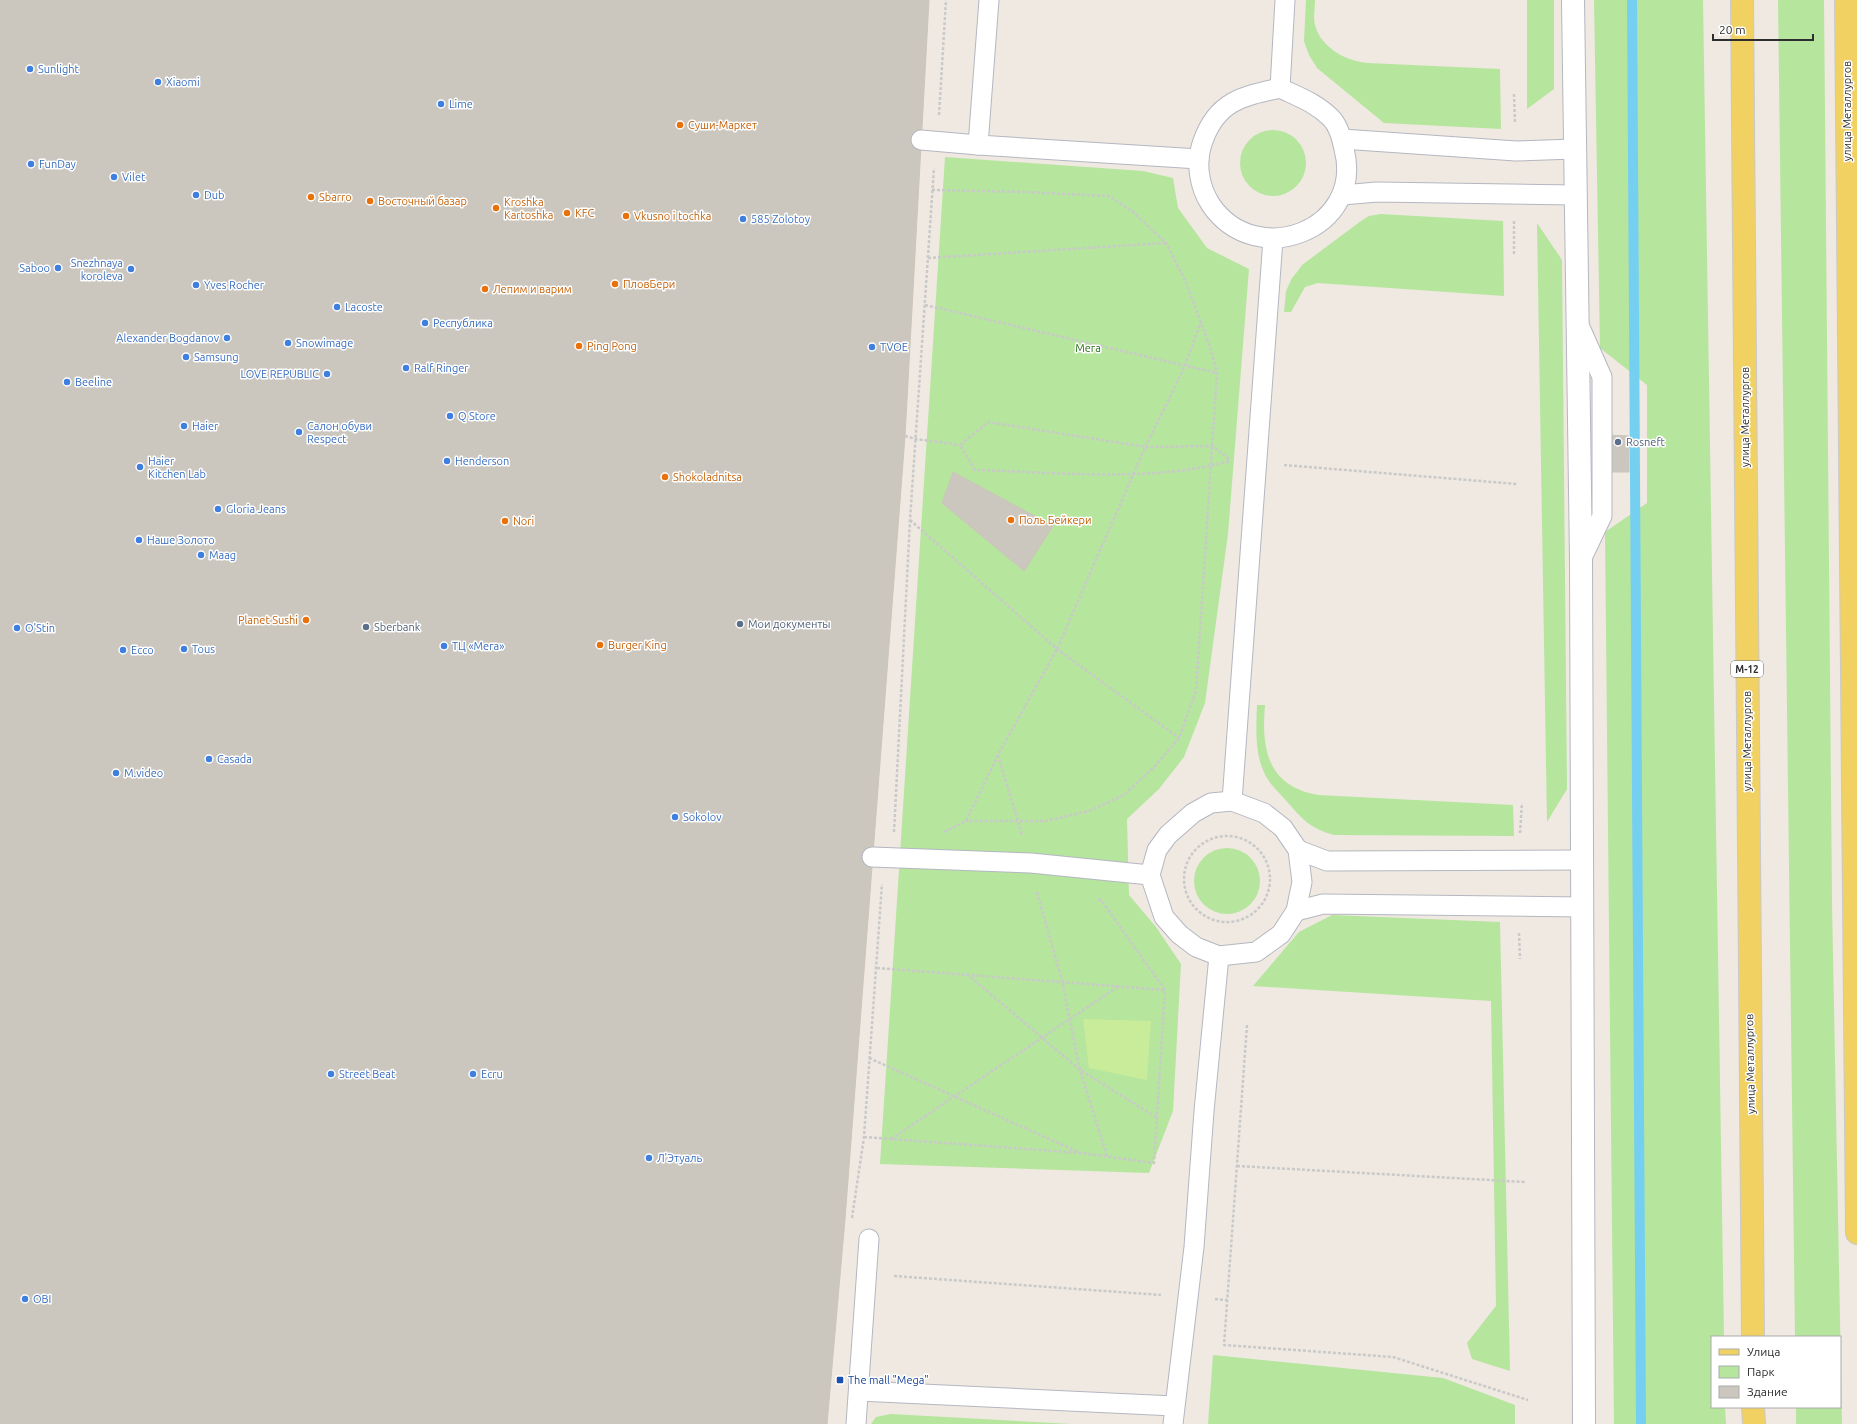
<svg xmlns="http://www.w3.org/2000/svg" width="1857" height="1424" font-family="Ubuntu,sans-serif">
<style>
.green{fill:#b6e59e}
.pitch{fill:#c9ec9a}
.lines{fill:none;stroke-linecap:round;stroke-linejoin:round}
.stream{stroke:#75cff0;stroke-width:10}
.building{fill:#cbc7bf;stroke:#cbc5ba}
.service-casing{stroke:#b4b7c1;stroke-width:21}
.minor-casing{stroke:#b4b7c1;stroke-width:24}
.primary-casing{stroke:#c9c9c9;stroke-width:24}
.path{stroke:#c9c9c9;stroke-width:2.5;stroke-dasharray:3 2;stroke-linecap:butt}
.service{stroke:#fff;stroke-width:19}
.minor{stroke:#fff;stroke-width:22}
.primary{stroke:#f2d163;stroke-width:22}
.shop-dot{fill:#3f7fe0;stroke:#fff;stroke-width:1.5}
.food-dot{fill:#e8710a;stroke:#fff;stroke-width:1.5}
.service-dot{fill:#5c6f8a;stroke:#fff;stroke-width:1.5}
.transit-dot{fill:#1a4fb4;stroke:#fff;stroke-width:1.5}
.labels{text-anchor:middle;stroke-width:3;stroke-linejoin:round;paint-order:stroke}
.shield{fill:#fff;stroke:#6d6d6d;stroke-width:1}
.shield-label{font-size:10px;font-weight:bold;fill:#2e2e2e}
.shop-label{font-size:11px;fill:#366cbe;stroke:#fff;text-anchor:start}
.street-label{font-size:11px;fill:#2e2e2e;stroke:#fff}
.food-label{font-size:11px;fill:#c56008;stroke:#fff;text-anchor:start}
.park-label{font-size:11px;fill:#2c6e1b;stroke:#fff}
.service-label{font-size:11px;fill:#4e5e75;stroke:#fff;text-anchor:start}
.transit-label{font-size:11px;fill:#164399;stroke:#fff;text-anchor:start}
</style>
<rect width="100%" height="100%" fill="#efe9e1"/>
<g class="green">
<path d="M1306,0h9c0,8 -2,18 0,25 6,23 31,36 53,38l132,6 1,60 -117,-6 -67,-55 -8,-13 -5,-14z"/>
<polygon points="1527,0 1554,0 1554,89 1527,109"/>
<polygon points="1594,0 1703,0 1724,1337 1712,1337 1712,1407 1725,1407 1726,1424 1614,1424 1605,532 1647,503 1647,385 1600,348"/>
<polygon points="1778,0 1824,0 1832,903 1842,1424 1796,1424 1796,1407 1840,1407 1840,1337 1795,1337"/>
<circle cx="1273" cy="163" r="33"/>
<polygon points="945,157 1143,171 1173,178 1178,208 1207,248 1249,269 1228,534 1205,703 1184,757 1159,789 1127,819 1129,895 1156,927 1181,964 1173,1111 1149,1173 880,1164"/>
<polygon points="1381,214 1503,221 1504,296 1318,283 1305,287 1291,312 1284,312 1286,291 1292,278 1297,272 1302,265 1361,221 1369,216"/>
<polygon points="1537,223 1562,260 1567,789 1547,822"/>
<path d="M1257,705h8c-4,45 3,81 53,90l195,10 1,31 -180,-1c-22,-6 -30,-14 -44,-30 -6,-7 -13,-14 -19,-21 -17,-22 -15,-53 -14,-79z"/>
<circle cx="1227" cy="881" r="33"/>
<polygon points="1332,915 1500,922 1510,1371 1472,1359 1467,1343 1496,1306 1491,1001 1253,986 1299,932"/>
<polygon points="1213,1355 1443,1378 1515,1405 1515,1424 1208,1424"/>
<polygon points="891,1414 1072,1424 871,1424 876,1417"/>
</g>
<polygon class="pitch" points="1083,1019 1151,1021 1147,1080 1089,1068"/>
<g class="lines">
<polyline class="stream" points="1632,0 1641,1424"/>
</g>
<g class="building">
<polygon points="0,0 929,0 905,436 845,1219 827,1424 0,1424"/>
<polygon points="1606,435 1629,436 1629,472 1605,472"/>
<polygon points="953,472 1053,526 1024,571 942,503"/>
</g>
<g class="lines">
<g class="service-casing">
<g id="service">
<path d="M1280,88c19,9 36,15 51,30 7,7 11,21 13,31 21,81 -88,122 -133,56 -12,-18 -16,-43 -8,-64 14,-40 40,-45 77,-53z"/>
<polyline points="1280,88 1285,0"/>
<polyline points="1342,139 1516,151 1574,149"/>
<polyline points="921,140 978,145 1199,159"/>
<polyline points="978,145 989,0"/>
<polyline points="1342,195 1377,192 1575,195"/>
<polyline points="1579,325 1602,377 1602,516 1581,560"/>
<polyline points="1232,801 1273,239"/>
<polygon points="1232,801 1264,813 1283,828 1298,850 1302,882 1296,911 1281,934 1256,952 1219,956 1196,947 1179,934 1164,917 1150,875 1157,850 1168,835 1193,813 1211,803"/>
<polyline points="1298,850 1327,861 1581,860"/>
<polyline points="872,857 1031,863 1150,875"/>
<polyline points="1296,911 1323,904 1582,907"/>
<polyline points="859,1391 1174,1406"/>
<polyline points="856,1424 869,1239"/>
<polyline points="1173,1424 1194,1247 1204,1111 1219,956"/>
</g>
</g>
<g class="minor-casing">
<polyline id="minor" points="1573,0 1581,560 1584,1424"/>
</g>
<g class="primary-casing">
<g id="primary">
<polyline points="1742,0 1753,1337"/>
<polyline points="1846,0 1857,1233"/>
<polyline points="1753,1407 1754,1424"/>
</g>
</g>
<g class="path">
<polyline points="1514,94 1515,123"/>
<polyline points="939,115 946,0"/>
<polyline points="932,190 1025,192 1109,196 1133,212 1166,243 1185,280 1210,347 1217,373 1196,691 1179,738 1154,767 1124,795 1089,811 1046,821 966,821"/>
<polyline points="1514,221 1514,254"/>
<polyline points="928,258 1166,243"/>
<polyline points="925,305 1217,373"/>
<polyline points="905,436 916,439 960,445"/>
<path d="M1229,461c-77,22 -174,11 -254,9l-15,-25 28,-23 158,25 67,-1 17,14"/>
<polyline points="1284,465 1517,484"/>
<polyline points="910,520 1057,649 1179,738"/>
<polyline points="998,755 1022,835"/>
<polyline points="894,832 910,520 934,168"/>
<polyline points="944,832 966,821 998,755 1057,649 1143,452 1185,366 1201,321"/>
<polyline points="1520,833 1522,803"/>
<circle cx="1227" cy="879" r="43"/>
<polyline points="1037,892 1062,981 1080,1070 1107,1156"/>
<polyline points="1519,933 1520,959"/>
<polyline points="877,968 1165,990"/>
<polyline points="967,974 1080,1070 1156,1117"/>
<polyline points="1247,1025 1224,1345 1393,1357 1528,1400"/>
<polyline points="869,1058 1078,1152"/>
<polyline points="864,1137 1081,1153 1154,1163 1165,990 1101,900 1096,899"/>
<polyline points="891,1139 1119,986"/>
<polyline points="1237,1166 1525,1182"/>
<polyline points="852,1218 864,1137 882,884"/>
<polyline points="894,1276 1161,1295"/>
<polyline points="1215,1299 1227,1300"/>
</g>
<use href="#service" class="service"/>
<use href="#minor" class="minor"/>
<use href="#primary" class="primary"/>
</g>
<g class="shop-dot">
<circle cx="30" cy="69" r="4"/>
<circle cx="158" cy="82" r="4"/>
<circle cx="441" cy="104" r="4"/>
<circle cx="31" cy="164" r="4"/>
<circle cx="114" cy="177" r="4"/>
<circle cx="196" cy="195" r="4"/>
<circle cx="743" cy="219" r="4"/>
<circle cx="58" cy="268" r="4"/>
<circle cx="131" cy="269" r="4"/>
<circle cx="196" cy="285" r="4"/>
<circle cx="337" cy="307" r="4"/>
<circle cx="425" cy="323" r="4"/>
<circle cx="227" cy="338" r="4"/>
<circle cx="288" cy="343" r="4"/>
<circle cx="872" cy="347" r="4"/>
<circle cx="186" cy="357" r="4"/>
<circle cx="406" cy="368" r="4"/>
<circle cx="327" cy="374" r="4"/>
<circle cx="67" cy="382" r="4"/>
<circle cx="450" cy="416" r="4"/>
<circle cx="184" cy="426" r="4"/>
<circle cx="299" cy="432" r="4"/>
<circle cx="447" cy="461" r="4"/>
<circle cx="140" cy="467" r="4"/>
<circle cx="218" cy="509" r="4"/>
<circle cx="139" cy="540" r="4"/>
<circle cx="201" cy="555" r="4"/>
<circle cx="17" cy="628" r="4"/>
<circle cx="444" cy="646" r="4"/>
<circle cx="184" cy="649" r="4"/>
<circle cx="123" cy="650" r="4"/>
<circle cx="209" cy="759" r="4"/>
<circle cx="116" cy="773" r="4"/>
<circle cx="675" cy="817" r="4"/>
<circle cx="331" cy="1074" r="4"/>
<circle cx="473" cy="1074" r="4"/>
<circle cx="649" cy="1158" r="4"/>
<circle cx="25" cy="1299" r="4"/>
</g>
<g class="food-dot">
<circle cx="680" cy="125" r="4"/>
<circle cx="311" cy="197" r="4"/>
<circle cx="370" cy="201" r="4"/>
<circle cx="496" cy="208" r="4"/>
<circle cx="567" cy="213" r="4"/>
<circle cx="626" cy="216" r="4"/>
<circle cx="615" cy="284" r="4"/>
<circle cx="485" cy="289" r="4"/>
<circle cx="579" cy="346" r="4"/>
<circle cx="665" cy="477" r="4"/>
<circle cx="1011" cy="520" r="4"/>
<circle cx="505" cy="521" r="4"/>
<circle cx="306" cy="620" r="4"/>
<circle cx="600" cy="645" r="4"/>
</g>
<g class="service-dot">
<circle cx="1618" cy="442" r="4"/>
<circle cx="740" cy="624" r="4"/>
<circle cx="366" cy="627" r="4"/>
</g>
<rect class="transit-dot" x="836" y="1376" width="8" height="8" rx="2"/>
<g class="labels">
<rect class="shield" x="1731" y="661" width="32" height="16" rx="3"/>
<g class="shield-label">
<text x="1747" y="673">М-12</text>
</g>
<g class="shop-label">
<text x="38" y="73">Sunlight</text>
<text x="166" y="86">Xiaomi</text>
<text x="449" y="108">Lime</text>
<text x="39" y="168">FunDay</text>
<text x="122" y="181">Vilet</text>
<text x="204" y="199">Dub</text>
<text x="751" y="223">585 Zolotoy</text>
<text x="123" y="267" text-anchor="end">Snezhnaya<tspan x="123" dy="13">koroleva</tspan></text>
<text x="50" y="272" text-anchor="end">Saboo</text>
<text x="204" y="289">Yves Rocher</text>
<text x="345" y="311">Lacoste</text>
<text x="433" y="327">Республика</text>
<text x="219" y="342" text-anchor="end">Alexander Bogdanov</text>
<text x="296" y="347">Snowimage</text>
<text x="880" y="351">TVOE</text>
<text x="194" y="361">Samsung</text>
<text x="414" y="372">Ralf Ringer</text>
<text x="319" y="378" text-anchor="end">LOVE REPUBLIC</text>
<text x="75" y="386">Beeline</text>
<text x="458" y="420">Q Store</text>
<text x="192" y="430">Haier</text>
<text x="307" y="430">Салон обуви<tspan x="307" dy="13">Respect</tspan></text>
<text x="148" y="465">Haier<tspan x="148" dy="13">Kitchen Lab</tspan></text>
<text x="455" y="465">Henderson</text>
<text x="226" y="513">Gloria Jeans</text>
<text x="147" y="544">Наше Золото</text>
<text x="209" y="559">Maag</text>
<text x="25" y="632">O'Stin</text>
<text x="452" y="650">ТЦ «Мега»</text>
<text x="192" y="653">Tous</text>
<text x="131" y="654">Ecco</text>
<text x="217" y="763">Casada</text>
<text x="124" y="777">M.video</text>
<text x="683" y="821">Sokolov</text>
<text x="339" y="1078">Street Beat</text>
<text x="481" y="1078">Ecru</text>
<text x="657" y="1162">Л'Этуаль</text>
<text x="33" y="1303">OBI</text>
</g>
<g class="street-label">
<text transform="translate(1847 111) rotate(-90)" y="4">улица Металлургов</text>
<text transform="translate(1745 417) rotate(-90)" y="4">улица Металлургов</text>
<text transform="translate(1747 741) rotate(-90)" y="4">улица Металлургов</text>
<text transform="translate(1750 1064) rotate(-91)" y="4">улица Металлургов</text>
</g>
<g class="food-label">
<text x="688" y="129">Суши-Маркет</text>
<text x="319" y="201">Sbarro</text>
<text x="378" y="205">Восточный базар</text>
<text x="504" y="206">Kroshka<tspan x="504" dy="13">Kartoshka</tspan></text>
<text x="575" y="217">KFC</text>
<text x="634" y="220">Vkusno i tochka</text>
<text x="623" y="288">ПловБери</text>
<text x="493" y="293">Лепим и варим</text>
<text x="587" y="350">Ping Pong</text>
<text x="673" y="481">Shokoladnitsa</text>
<text x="1019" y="524">Поль Бейкери</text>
<text x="513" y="525">Nori</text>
<text x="298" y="624" text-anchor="end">Planet Sushi</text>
<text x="608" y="649">Burger King</text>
</g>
<g class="park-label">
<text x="1088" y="352">Мега</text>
</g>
<g class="service-label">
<text x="1626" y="446">Rosneft</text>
<text x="748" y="628">Мои документы</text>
<text x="374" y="631">Sberbank</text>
</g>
<g class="transit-label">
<text x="848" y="1384">The mall "Mega"</text>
</g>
</g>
<rect x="1711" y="1336" width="130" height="72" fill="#ffffff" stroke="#ababab"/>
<rect x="1719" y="1349" width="20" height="6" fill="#f2d163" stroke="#ababab"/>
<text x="1747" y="1356" font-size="12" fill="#2e2e2e">Улица</text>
<rect x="1719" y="1366" width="20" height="12" fill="#b6e59e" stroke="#ababab"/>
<text x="1747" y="1376" font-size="12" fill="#2e2e2e">Парк</text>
<rect x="1719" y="1386" width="20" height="12" fill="#cbc7bf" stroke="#ababab"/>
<text x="1747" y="1396" font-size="12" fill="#2e2e2e">Здание</text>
<path d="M1713 34v6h100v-6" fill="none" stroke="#2e2e2e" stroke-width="2"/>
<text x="1719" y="34" font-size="12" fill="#2e2e2e" stroke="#ffffff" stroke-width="3" paint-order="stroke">20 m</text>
</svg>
